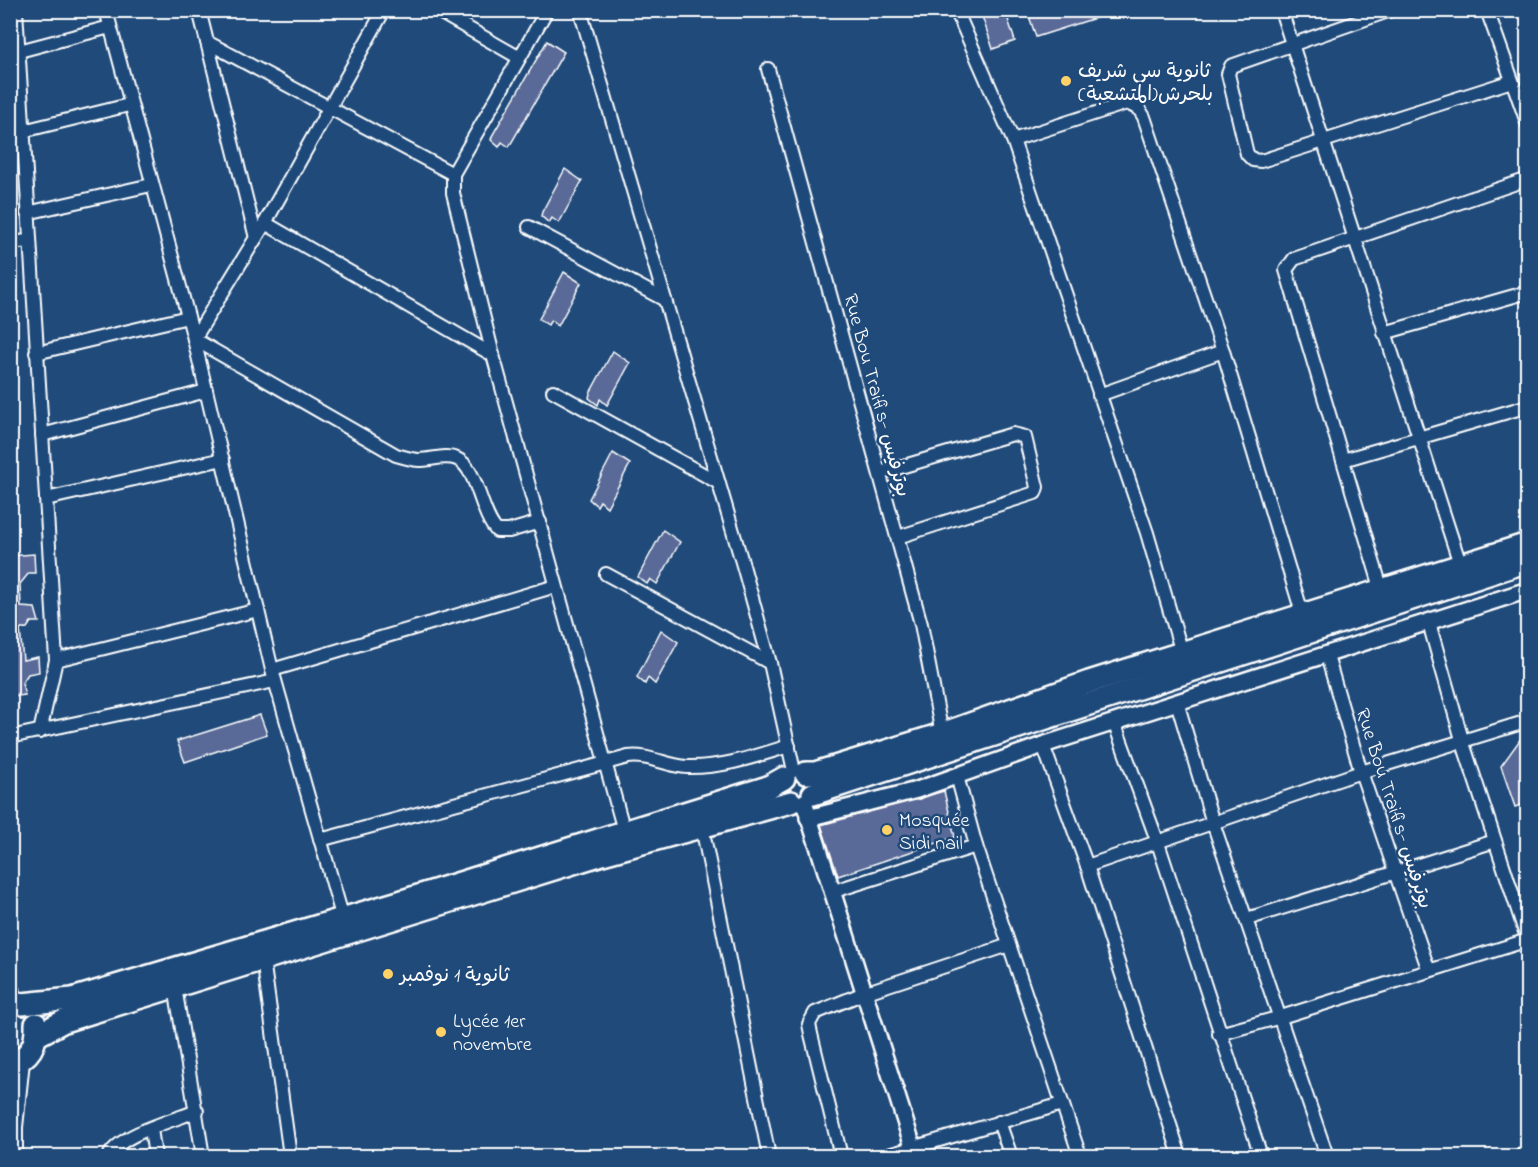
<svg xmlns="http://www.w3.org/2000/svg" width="1538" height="1167" font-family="'Indie Flower','Playpen Sans Arabic',sans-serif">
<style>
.building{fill:#5a6a98;stroke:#fff;stroke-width:1.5}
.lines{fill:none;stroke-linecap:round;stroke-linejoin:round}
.minor-casing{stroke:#fff;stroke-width:16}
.tertiary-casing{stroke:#fff;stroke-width:20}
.secondary-casing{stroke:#fff;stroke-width:22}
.trunk-casing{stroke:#fff;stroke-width:26}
.minor{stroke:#1f4a7a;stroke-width:12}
.tertiary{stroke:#1f4a7a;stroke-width:15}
.secondary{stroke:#1f4a7a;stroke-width:18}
.trunk{stroke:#1f4a7a;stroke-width:21}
.poi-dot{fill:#ffd166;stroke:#1f4a7a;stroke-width:2}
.labels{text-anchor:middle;stroke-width:5;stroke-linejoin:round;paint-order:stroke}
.poi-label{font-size:20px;fill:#fff;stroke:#1f4a7a;text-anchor:start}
.street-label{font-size:20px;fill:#fff;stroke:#1f4a7a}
</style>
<rect width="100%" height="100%" fill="#1f4a7a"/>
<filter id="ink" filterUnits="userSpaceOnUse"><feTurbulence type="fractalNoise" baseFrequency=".0167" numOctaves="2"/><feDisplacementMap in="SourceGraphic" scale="12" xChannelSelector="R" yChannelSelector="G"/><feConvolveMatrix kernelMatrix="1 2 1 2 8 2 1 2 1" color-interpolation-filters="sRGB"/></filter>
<g filter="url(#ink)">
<g class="building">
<polygon points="980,10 1005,10 1015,41 993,49"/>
<polygon points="1027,10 1110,10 1111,13 1036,37"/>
<polygon points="547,41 564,52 509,147 502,142 499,147 491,140 492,136"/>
<polygon points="565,169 582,181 559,223 552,218 549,223 541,216 542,212"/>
<polygon points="564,272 581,283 558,326 551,320 548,325 539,319"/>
<polygon points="613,351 630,363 607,405 600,399 598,405 589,398 590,393"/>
<polygon points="613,453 630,464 607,507 600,501 597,506 589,499"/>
<polygon points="663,530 680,542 657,584 650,579 647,584 638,577"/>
<polygon points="34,554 35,573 29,573 20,584 21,607 35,608 39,622 31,622 27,628 20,629 23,660 38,657 39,672 28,674 22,683 25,695 10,697 10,556"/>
<polygon points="661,630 678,642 655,684 648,678 645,684 637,677"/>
<polygon points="260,715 267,734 185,762 177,741"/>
<polygon points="1527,730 1527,803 1515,807 1501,766"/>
<polygon points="944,791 955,837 838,876 821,825"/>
</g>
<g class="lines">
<g class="minor-casing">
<g id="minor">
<polyline points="16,10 56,660 40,732"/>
<polyline points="106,10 194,339 272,670 343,919"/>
<polyline points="199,10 207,42 453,174 453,193 493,355 624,831"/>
<path d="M384,10l-119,213 -71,116 202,116c8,2 16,5 23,5 13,0 26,-6 38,-1 21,9 23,55 40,72h12l31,-9"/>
<polyline points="436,10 518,57"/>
<polyline points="580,10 744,569 770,663 794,771"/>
<polyline points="956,10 1013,140 1147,533 1182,653"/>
<polyline points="1281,10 1461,567"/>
<polyline points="1391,10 1231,66 1228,74 1247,154 1253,160 1261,161 1512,81"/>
<polyline points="1487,10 1528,125"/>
<polyline points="207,42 256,238"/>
<polyline points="19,51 110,27"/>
<polyline points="768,69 921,624 942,734"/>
<polyline points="23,131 129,105"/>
<polyline points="1013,140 1127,103 1139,109 1144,117 1223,351 1303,616"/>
<polyline points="453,174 547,10"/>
<polyline points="27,213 151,185"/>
<polyline points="265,223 493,355"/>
<polyline points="529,227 665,300"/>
<polyline points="10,243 28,241"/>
<polyline points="1384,333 1528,292"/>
<polyline points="36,353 188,317"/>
<polyline points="553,391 719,483"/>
<polyline points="1099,395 1223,351"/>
<polyline points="42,435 206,391"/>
<polyline points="1343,460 1528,406"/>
<polyline points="880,473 1013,434 1025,437 1037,487 1035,493 898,537"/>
<polyline points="46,499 223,459"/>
<polyline points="606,574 770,663"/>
<polyline points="1382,591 1286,270 1294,259 1528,179"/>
<polyline points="1429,623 1463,743 1528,941"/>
<polyline points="1327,656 1361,772 1429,971"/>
<polyline points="56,660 258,610"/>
<polyline points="272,670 556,586"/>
<polyline points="1177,702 1213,823 1327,1156"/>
<polyline points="1114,722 1158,843 1261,1156"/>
<polyline points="10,737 275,681"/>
<polyline points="1043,745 1087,866 1180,1156"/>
<polyline points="957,776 976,846 1080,1156"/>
<polyline points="702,827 769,1156"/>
<path d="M320,840l308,-83c20,-3 39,9 59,10 36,1 69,-11 102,-21"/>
<polyline points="1087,866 1361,772 1528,721"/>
<polyline points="831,892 976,846"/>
<polyline points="1247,919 1495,841"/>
<polyline points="263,959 290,1156"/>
<polyline points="175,987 203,1156"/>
<polyline points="1219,1034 1281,1017 1528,940"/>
<polyline points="999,1122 1011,1156"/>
<polyline points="151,1129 155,1156"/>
<path d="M109,1156c11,-22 65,-36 88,-45"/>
<polyline points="841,1156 811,1034 809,1024 815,1013 864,993 1009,945"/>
<polyline points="885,1156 1062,1104"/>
</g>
</g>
<g class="tertiary-casing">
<g id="tertiary">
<polyline points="804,802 916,1156"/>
<polyline points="808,818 917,790 1043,745 1528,590"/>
<polyline points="1523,1156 1528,1155"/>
</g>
</g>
<g class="secondary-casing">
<g id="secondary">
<polyline points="10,992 12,999"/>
<polyline points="13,1156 13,1127 20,1061"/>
</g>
</g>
<g class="trunk-casing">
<g id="trunk">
<polyline points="806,773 815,773 942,734 1089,682 1528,544"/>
<polyline points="813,794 1528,561"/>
<polyline points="22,1004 72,999 399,902 768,787 784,778"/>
<polyline points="36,1036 64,1021 599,855 791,802"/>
<path d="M10,1065c20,-8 27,-20 26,-41"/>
</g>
</g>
<use href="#minor" class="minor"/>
<use href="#tertiary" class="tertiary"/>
<use href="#secondary" class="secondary"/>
<use href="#trunk" class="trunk"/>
</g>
</g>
<g class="poi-dot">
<circle cx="1066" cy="81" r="6"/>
<circle cx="887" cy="830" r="6"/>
<circle cx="388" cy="974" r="6"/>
<circle cx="441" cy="1032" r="6"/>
</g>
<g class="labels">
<g class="poi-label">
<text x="1078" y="77">ثانوية سي شريف<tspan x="1078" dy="23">بلحرش(المتشعبة)</tspan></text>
<text x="899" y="826">Mosquée<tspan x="899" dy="23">Sidi nail</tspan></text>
<text x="400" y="981">ثانوية 1 نوفمبر</text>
<text x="453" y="1027">Lycée 1er<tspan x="453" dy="23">novembre</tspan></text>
</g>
<g class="street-label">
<text transform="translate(878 395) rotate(75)" y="7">Rue Bou Traifis- بوترفيس</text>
<text transform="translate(1395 808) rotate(72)" y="7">Rue Bou Traifis- بوترفيس</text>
</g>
</g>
<rect width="1538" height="1167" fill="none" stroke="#1f4a7a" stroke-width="36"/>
<rect x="18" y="18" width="1502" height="1131" fill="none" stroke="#fff" stroke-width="2" filter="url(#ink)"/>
</svg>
